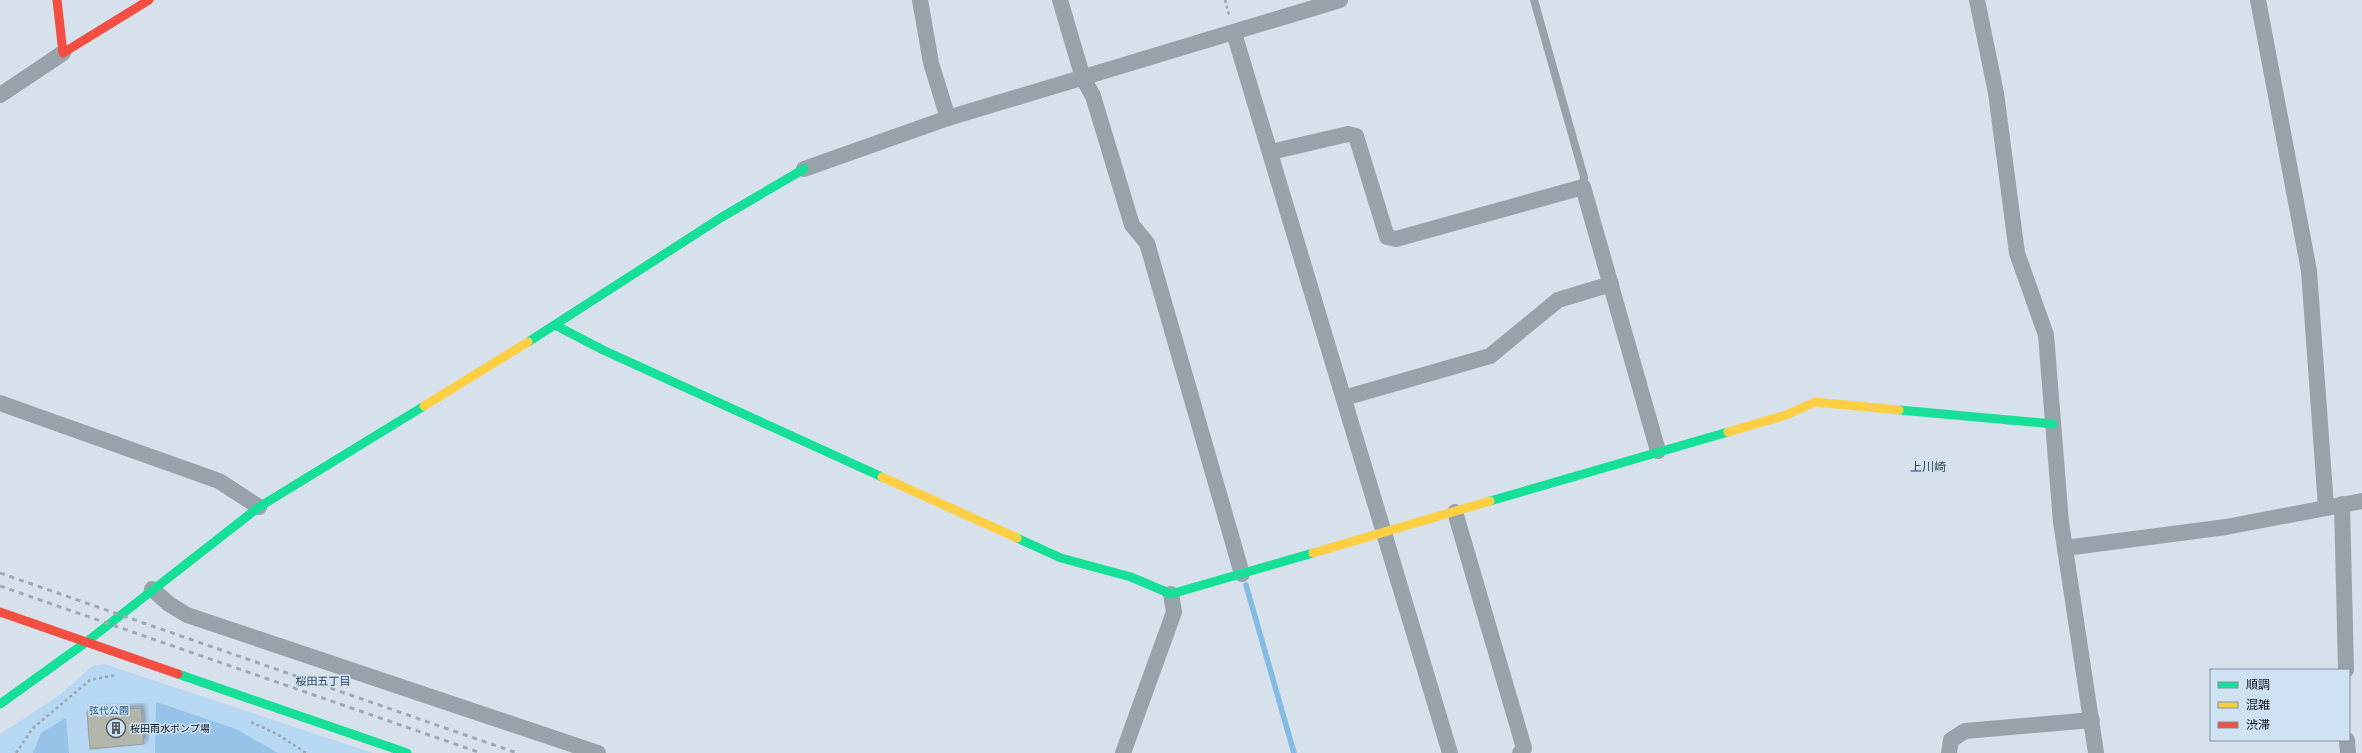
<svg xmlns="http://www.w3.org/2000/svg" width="2362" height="753" font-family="'Nunito Sans','Noto Sans JP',sans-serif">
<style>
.green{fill:#b7d8f3}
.forest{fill:#96c3e7}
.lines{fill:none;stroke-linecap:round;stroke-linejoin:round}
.stream{stroke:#83bbe5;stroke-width:5.5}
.building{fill:#b2b6aa;stroke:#959a9a;filter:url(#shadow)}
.path{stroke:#9da6ae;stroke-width:2.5;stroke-dasharray:3 3;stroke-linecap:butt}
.lane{stroke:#98a2aa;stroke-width:8}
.street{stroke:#98a2aa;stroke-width:16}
.fast{stroke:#16e098;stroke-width:9}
.slow{stroke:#ffcf43;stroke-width:9}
.jam{stroke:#f24e42;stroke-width:9}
.rail{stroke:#9fa9b1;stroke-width:3;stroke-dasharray:5 5;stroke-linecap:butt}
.labels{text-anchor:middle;stroke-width:3;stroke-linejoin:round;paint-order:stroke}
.park-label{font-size:10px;fill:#22587e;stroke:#cee2f3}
.poi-label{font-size:10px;fill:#0d141a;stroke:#cee2f3;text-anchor:start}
.neighbourhood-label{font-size:11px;fill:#364754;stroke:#cee2f3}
.quarter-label{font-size:12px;fill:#364754;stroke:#cee2f3}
</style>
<defs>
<filter id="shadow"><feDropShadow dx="3.5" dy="-3.5" stdDeviation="2" flood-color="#0004"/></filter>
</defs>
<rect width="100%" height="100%" fill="#d6e1eb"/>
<polygon class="green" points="105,664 373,753 0,753 0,734 57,697 94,665"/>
<g class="forest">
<polygon points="156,702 236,729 278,753 155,753"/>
<polygon points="66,718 69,753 33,753 41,733"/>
</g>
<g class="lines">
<polyline class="stream" points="1246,585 1294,753"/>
</g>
<polygon class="building" points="141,708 144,744 90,749 87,712"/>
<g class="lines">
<g class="path">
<polyline points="1225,0 1229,15"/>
<polyline points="251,722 277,734 306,753"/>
<polyline points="16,753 33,728 90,680 116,675"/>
</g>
<polyline class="lane" points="1534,0 1584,177 1583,187"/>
<g class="street">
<polyline points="920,0 931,63 948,118"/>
<polyline points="1060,0 1083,78 1093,96 1132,225 1147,243 1242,574"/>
<polyline points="1977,0 1996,93 2017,253 2046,335 2061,522 2096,753"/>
<polyline points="2258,0 2309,271 2326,507"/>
<polyline points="1234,33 1450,753"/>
<polyline points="0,95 63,53"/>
<polyline points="1271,152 1348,134 1356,136 1387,237 1396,239 1583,187 1658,451"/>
<polyline points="804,169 948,118 1340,0"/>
<polyline points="1344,398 1490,356 1558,300 1611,284"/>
<polyline points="0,403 219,481 259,507"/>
<polyline points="2342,504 2346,670"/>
<polyline points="1455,512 1524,748 1520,753"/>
<polyline points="2065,548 2226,527 2362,501"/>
<polyline points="152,589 169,604 187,615 598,753"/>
<polyline points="2347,740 2348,753"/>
<polyline points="1123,753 1174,612 1171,594"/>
<polyline points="1949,753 1951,740 1965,731 2092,720"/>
</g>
<g class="fast">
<polyline points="555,325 603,350 882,477"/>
<polyline points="528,342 722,217 804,169"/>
<polyline points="1899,410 2053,424"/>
<polyline points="1490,501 1728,432"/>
<polyline points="1017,538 1061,558 1131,577 1171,594 1313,553"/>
<polyline points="178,674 407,753"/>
<polyline points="0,704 85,643 259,507 424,406"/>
</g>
<g class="slow">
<polyline points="424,406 528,342"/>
<polyline points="1728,432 1786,415 1815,402 1899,410"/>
<polyline points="882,477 1017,538"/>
<polyline points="1313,553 1490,501"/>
</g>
<g class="jam">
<polyline points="57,0 63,53 149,0"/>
<polyline points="0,612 178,674"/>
</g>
<g class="rail">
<polyline points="0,573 517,753"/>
<polyline points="0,586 481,753"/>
</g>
</g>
<defs>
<g id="building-ring" transform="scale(1)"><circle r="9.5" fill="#cee2f3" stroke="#535c63" stroke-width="1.5"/><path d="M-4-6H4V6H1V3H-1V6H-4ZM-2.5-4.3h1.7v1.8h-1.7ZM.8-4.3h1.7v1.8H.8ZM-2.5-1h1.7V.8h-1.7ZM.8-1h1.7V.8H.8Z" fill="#535c63"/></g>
</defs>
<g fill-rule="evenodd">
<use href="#building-ring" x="116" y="728"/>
</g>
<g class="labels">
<g class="park-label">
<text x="109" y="714">弦代公園</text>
</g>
<g class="poi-label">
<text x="130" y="732">桜田雨水ポンプ場</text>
</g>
<g class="neighbourhood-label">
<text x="323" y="685">桜田五丁目</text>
</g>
<g class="quarter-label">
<text x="1928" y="471">上川崎</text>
</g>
</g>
<rect x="2210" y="669" width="140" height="72" fill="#cee2f3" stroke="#81909c"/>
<rect x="2218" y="682" width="20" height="6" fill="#16e098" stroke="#81909c"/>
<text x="2246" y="689" font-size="12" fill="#0d141a">順調</text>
<rect x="2218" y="702" width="20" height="6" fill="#ffcf43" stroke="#81909c"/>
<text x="2246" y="709" font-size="12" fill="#0d141a">混雑</text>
<rect x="2218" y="722" width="20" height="6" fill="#f24e42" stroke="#81909c"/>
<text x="2246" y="729" font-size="12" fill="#0d141a">渋滞</text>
</svg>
